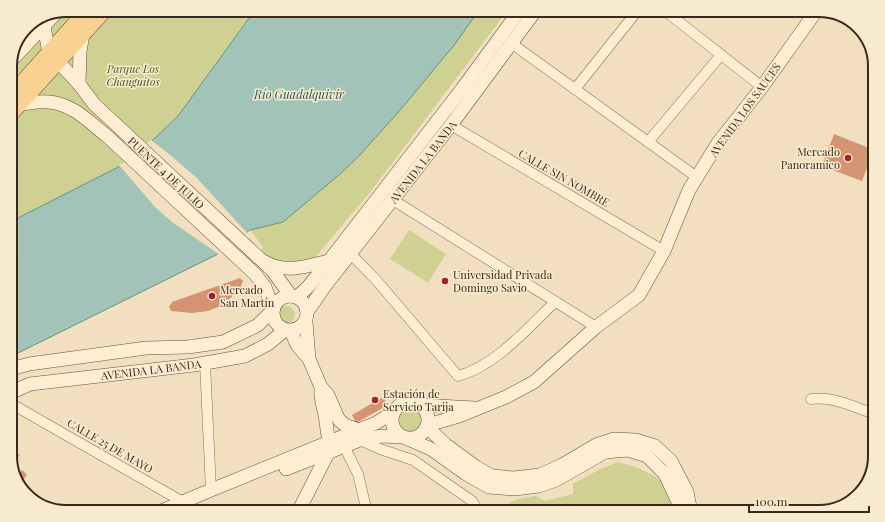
<svg xmlns="http://www.w3.org/2000/svg" width="885" height="522" font-family="'Playfair Display',serif">
<style>
.green{fill:#ced192}
.water{fill:#a2c3b7;stroke:#699285}
.pier{fill:#f2dfbf}
.building{fill:#d49371}
.lines{fill:none;stroke-linecap:round;stroke-linejoin:round}
.street-casing{stroke:#8c6f55;stroke-width:11}
.secondary-casing{stroke:#6e5039;stroke-width:14}
.primary-casing{stroke:#593d2a;stroke-width:16}
.street{stroke:#fcedd3;stroke-width:10}
.secondary{stroke:#fcedd3;stroke-width:13}
.primary{stroke:#f9d292;stroke-width:15}
.poi-dot{fill:#a12029;stroke:#f8eacf;stroke-width:1.5}
.labels{text-anchor:middle;stroke-width:3;stroke-linejoin:round;paint-order:stroke}
.park-label{font-size:11px;font-style:italic;fill:#4e5820;stroke:#f8eacf}
.street-label{font-size:11px;fill:#3a281b;stroke:#f8eacf}
.poi-label{font-size:11px;fill:#3a281b;stroke:#f8eacf;text-anchor:start}
.water-label{font-size:12px;font-style:italic;fill:#295b55;stroke:#f8eacf}
.rim{fill:none;stroke:#3a281b;stroke-width:2}
</style>
<rect width="100%" height="100%" fill="#f2dfbf"/>
<g class="green">
<polygon points="66,10 84,10 10,91 10,70 62,11"/>
<polygon points="111,10 256,10 178,116 132,161 10,222 10,122"/>
<polygon points="479,10 508,10 371,191 318,254 313,260 281,263 260,253 263,247 250,230 283,222 402,108 455,44"/>
<polygon points="409,230 446,254 428,283 390,259"/>
<circle cx="286" cy="315" r="9"/>
<circle cx="411" cy="419" r="13"/>
<path d="M618,462c20,6 42,11 53,32 2,5 3,12 5,18h-176c9,-13 22,-14 36,-16l9,5 28,-7v-10l25,-14z"/>
</g>
<polygon class="water" points="255,10 479,10 455,44 402,108 359,156 339,175 283,222 250,230 216,255 10,357 10,222 132,160 178,116"/>
<polygon class="pier" points="151,140 169,154 197,178 248,234 220,255 172,222 155,207 119,165 131,159"/>
<g class="building">
<polygon points="834,134 874,150 862,181 822,166"/>
<polygon points="240,278 243,281 240,289 223,305 208,311 192,313 171,311 169,307 172,302"/>
<polygon points="383,397 388,405 356,423 352,415"/>
<polygon points="15,452 20,455 13,464 11,463 10,458"/>
<polygon points="22,470 27,475 19,485 16,478"/>
</g>
<g class="lines">
<g class="street-casing">
<g id="street">
<polyline points="664,10 762,87"/>
<polyline points="511,43 698,178"/>
<polyline points="575,89 638,10"/>
<polyline points="451,125 664,251"/>
<polyline points="648,142 721,55"/>
<polyline points="393,200 596,327"/>
<path d="M350,253l27,28 81,95c37,-10 70,-48 97,-74"/>
<polyline points="205,363 211,490"/>
<path d="M811,399c23,-3 42,8 64,15"/>
<polyline points="10,403 183,502 198,512"/>
<polyline points="360,440 380,449 413,460 472,501 479,512"/>
<polyline points="344,446 358,474 367,512"/>
</g>
</g>
<g class="secondary-casing">
<g id="secondary">
<polyline points="44,27 49,52 79,84"/>
<polyline points="83,34 80,51 79,84 94,104 272,270 291,296"/>
<polyline points="11,61 55,14"/>
<path d="M21,104c9,-1 19,-3 28,-2 24,2 40,20 58,34l148,138 10,13 5,14 4,5"/>
<path d="M265,262c20,12 43,4 64,-1"/>
<circle cx="290" cy="313" r="17"/>
<polyline points="297,297 308,287 329,261 462,89 520,10"/>
<polyline points="307,312 325,286 451,125 536,10"/>
<polyline points="306,322 309,359"/>
<polyline points="291,331 297,345 309,359 321,387 328,395 339,420 345,425 359,430"/>
<polyline points="10,371 18,367 29,364 146,348 188,347 223,342 258,325 273,310"/>
<path d="M321,389c-1,10 2,16 4,26 2,11 2,24 7,35"/>
<polyline points="10,393 30,384 194,365 245,356 268,344 285,330"/>
<circle cx="410" cy="420" r="18"/>
<polyline points="420,405 474,408"/>
<polyline points="428,425 459,416 479,408 506,397 534,382 596,327 639,295 664,251 689,190 718,143 762,87 817,10"/>
<polyline points="427,427 446,445 476,467 492,476 514,478 540,475 562,465 596,445 614,439 636,440 655,446 671,461 687,492 691,512"/>
<polyline points="406,438 431,449 466,474 489,487 515,489 539,486 556,480 605,452 628,450 647,456 665,474 679,504 681,512"/>
<polyline points="286,469 360,440 382,436 404,437"/>
<polyline points="159,512 211,490 376,423 394,412"/>
<polyline points="298,512 328,453"/>
</g>
</g>
<g class="primary-casing">
<g id="primary">
<polyline points="10,96 87,10"/>
<polyline points="10,115 105,10"/>
</g>
</g>
<use href="#street" class="street"/>
<use href="#secondary" class="secondary"/>
<use href="#primary" class="primary"/>
</g>
<g class="poi-dot">
<circle cx="848" cy="158" r="4"/>
<circle cx="445" cy="281" r="4"/>
<circle cx="212" cy="296" r="4"/>
<circle cx="375" cy="400" r="4"/>
</g>
<g class="labels">
<g class="park-label">
<text x="133" y="73">Parque Los<tspan x="133" dy="13">Changuitos</tspan></text>
</g>
<g class="street-label">
<text transform="translate(745 110) rotate(-54)" y="4">AVENIDA LOS SAUCES</text>
<text transform="translate(423 162) rotate(-52)" y="4">AVENIDA LA BANDA</text>
<text transform="translate(166 173) rotate(43)" y="4">PUENTE 4 DE JULIO</text>
<text transform="translate(564 178) rotate(30)" y="4">CALLE SIN NOMBRE</text>
<text transform="translate(151 370) rotate(-7)" y="4">AVENIDA LA BANDA</text>
<text transform="translate(110 446) rotate(30)" y="4">CALLE 25 DE MAYO</text>
</g>
<g class="poi-label">
<text x="840" y="156" text-anchor="end">Mercado<tspan x="840" dy="13">Panoramico</tspan></text>
<text x="453" y="279">Universidad Privada<tspan x="453" dy="13">Domingo Savio</tspan></text>
<text x="220" y="294">Mercado<tspan x="220" dy="13">San Martín</tspan></text>
<text x="383" y="398">Estación de<tspan x="383" dy="13">Servicio Tarija</tspan></text>
</g>
<g class="water-label">
<text x="299" y="99">Río Guadalquivir</text>
</g>
</g>
<path d="M0 0H885V522H0ZM66 17H819A49 49 0 0 1 868 66V456A49 49 0 0 1 819 505H66A49 49 0 0 1 17 456V66A49 49 0 0 1 66 17Z" fill="#f8eacf" fill-rule="evenodd"/>
<path class="rim" d="M66 17H819A49 49 0 0 1 868 66V456A49 49 0 0 1 819 505H66A49 49 0 0 1 17 456V66A49 49 0 0 1 66 17Z"/>
<path d="M749 506v6h120v-6" fill="none" stroke="#3a281b" stroke-width="2"/>
<text x="755" y="506" font-size="12" fill="#3a281b" stroke="#f8eacf" stroke-width="3" paint-order="stroke">100 m</text>
</svg>
